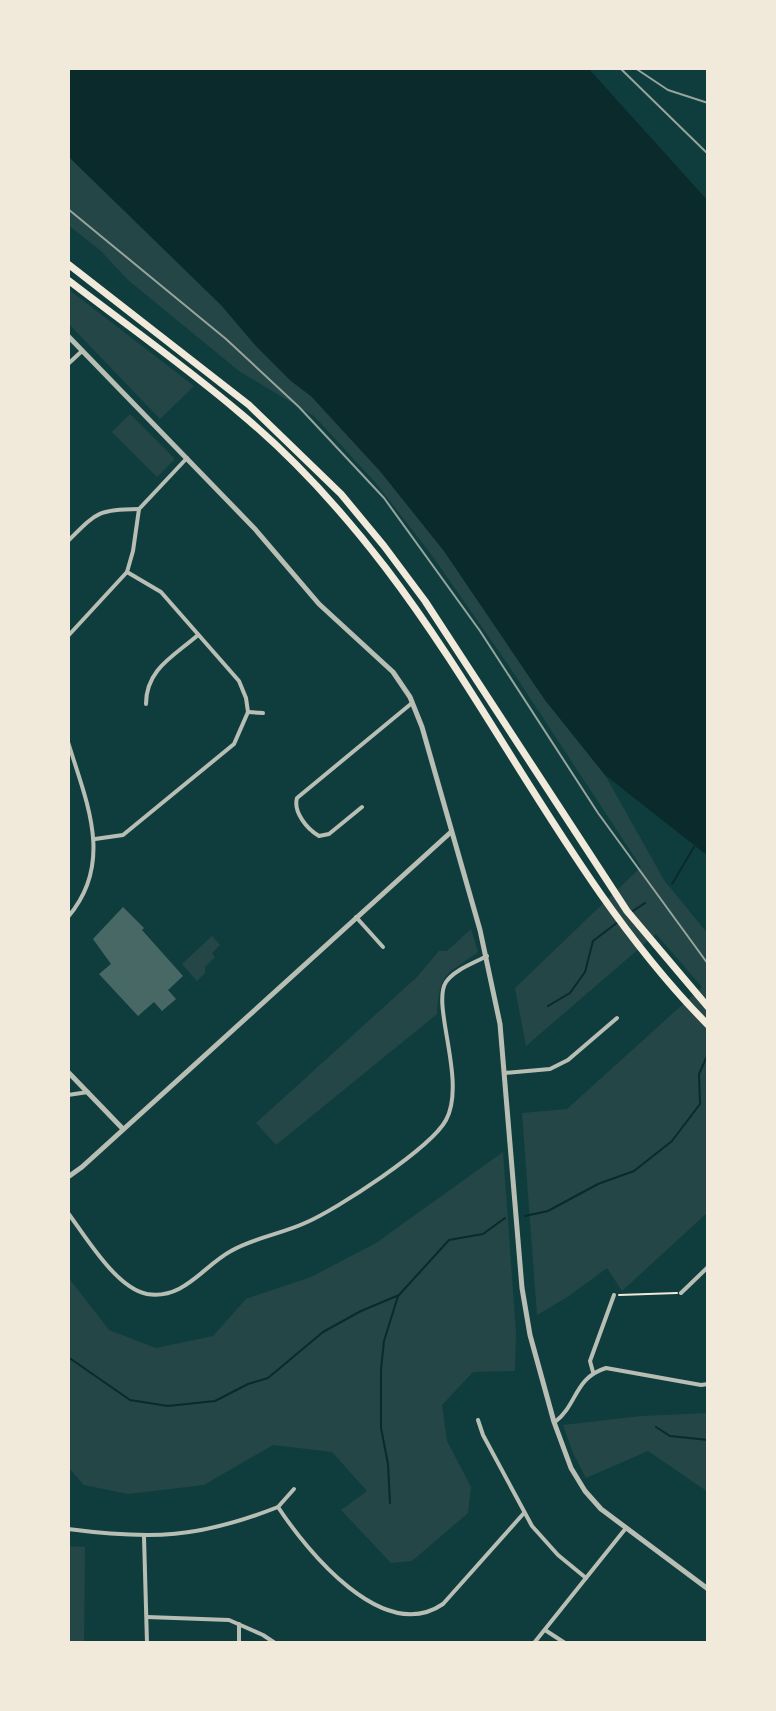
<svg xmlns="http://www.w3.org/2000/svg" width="776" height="1711" font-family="'Zilla Slab',serif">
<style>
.green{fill:#244646}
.water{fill:#0a2a2b}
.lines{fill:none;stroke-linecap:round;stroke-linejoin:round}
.stream{stroke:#0a2a2b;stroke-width:2}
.building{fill:#486865}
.path{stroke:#f1e9da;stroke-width:2}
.minor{stroke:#b8beb3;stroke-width:4}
.tertiary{stroke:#b8beb3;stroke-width:5}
.motorway{stroke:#f1e9da;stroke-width:7}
.rail{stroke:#97a49c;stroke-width:2}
</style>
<rect width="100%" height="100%" fill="#0f3d3e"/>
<g class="green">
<polygon points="68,156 221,305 256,346 291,381 311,396 380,471 444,551 545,700 605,775 664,880 708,934 708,1212 622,1291 607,1268 569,1296 537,1315 522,1113 567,1109 702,987 656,934 526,1046 515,988 641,867 507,663 431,554 375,482 314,416 239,371 128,280 100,250 68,225"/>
<polygon points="68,289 194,386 160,419 68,323"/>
<polygon points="130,414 173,457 174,460 157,477 112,432"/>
<path d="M471,929l7,23c-32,24 -38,18 -41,62l-161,131 -20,-22 161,-146 22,-26h8z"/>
<polygon points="212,936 220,945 212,953 215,957 205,967 205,973 197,981 182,964"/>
<polygon points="503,1152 516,1332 515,1371 473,1372 442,1405 447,1441 471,1487 468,1513 412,1561 391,1563 341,1510 367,1491 332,1452 273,1445 204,1485 128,1494 84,1485 68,1467 68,1277 109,1330 156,1348 213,1336 246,1299 311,1277 376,1243"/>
<polygon points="708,1413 708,1492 648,1451 586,1478 573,1453 563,1425 641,1416"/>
<polygon points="68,1546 85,1547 84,1643 68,1643"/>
</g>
<polygon class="water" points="68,68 588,68 708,201 708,856 605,775 545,700 444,551 380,471 311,396 291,381 256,346 221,305 68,156"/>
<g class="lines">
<g class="stream">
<polyline points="672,884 694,847"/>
<polyline points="633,911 645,903"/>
<polyline points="548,1006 570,993 585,972 593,941 618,922"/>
<polyline points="525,1216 548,1211 598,1184 634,1171 672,1141 700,1104 699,1074 708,1054"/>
<polyline points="68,1357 130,1400 168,1406 215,1401 248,1384 268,1378 323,1332 361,1311 399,1295 449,1240 483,1234 505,1218"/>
<polyline points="656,1427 670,1436 708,1440"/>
<polyline points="390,1503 388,1464 381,1428 381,1369 384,1341 398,1296"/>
</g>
</g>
<polygon class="building" points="123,907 144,928 142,930 183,976 168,990 176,999 162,1011 154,1002 138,1016 99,974 111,964 93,939"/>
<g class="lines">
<polyline class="path" points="619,1295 677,1293"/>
<g class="minor">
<polyline points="68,364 82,351"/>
<path d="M68,541c29,-29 29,-31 71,-32"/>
<polyline points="68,636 127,572 133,551 139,509 187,458"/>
<path d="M146,704c0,-35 28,-48 52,-69"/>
<polyline points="248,712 263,713"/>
<path d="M68,742c18,59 47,120 0,175"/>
<path d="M362,807l-33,27 -10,2c-12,-7 -26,-24 -22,-38l115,-95"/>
<polyline points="95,839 123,835 234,744 248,712 246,698 239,681 161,592 127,572"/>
<polyline points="356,917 383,947"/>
<polyline points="504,1073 550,1069 568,1060 617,1018"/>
<polyline points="68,1095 88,1092"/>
<path d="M68,1213c18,24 48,75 79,81 37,6 56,-28 84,-43 22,-13 50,-17 74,-28 31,-13 126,-75 141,-103 21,-39 -15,-115 0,-138 8,-12 28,-19 41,-26"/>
<polyline points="681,1293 708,1267"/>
<polyline points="593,1372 590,1361 614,1295"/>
<polyline points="478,1420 483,1435 532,1526 558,1555 586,1578"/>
<path d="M555,1422c23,-18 19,-44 51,-54l95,17 7,-1"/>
<polyline points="278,1507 294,1489"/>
<path d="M68,1529c84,11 131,9 210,-22 29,44 105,138 165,97l81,-91"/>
<polyline points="144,1537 147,1643"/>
<polyline points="147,1617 229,1620 263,1635 275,1643"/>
<polyline points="239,1624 239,1643"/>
<polyline points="545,1630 565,1643"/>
<polyline points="534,1643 626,1528"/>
</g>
<g class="tertiary">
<polyline points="68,336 255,529 319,604 393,672 410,697 422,727 480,930 500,1024 522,1288 530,1335 554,1422 571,1468 585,1491 601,1509 708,1589"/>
<polyline points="68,1072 123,1129"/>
<polyline points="68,1177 82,1167 451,832"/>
</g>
<g class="motorway">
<polyline points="68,264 249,405 341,494 384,546 425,601 627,911 708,1007"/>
<path d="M68,280c57,44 117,86 172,133 54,45 102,98 145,154 113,148 191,324 323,458"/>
</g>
<g class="rail">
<polyline points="620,68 708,154"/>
<polyline points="635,68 668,90 708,103"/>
<polyline points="68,209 226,339 299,407 384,498 480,631 598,813 708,964"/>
</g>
</g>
<rect width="776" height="1711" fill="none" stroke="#f1e9da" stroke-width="140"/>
</svg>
